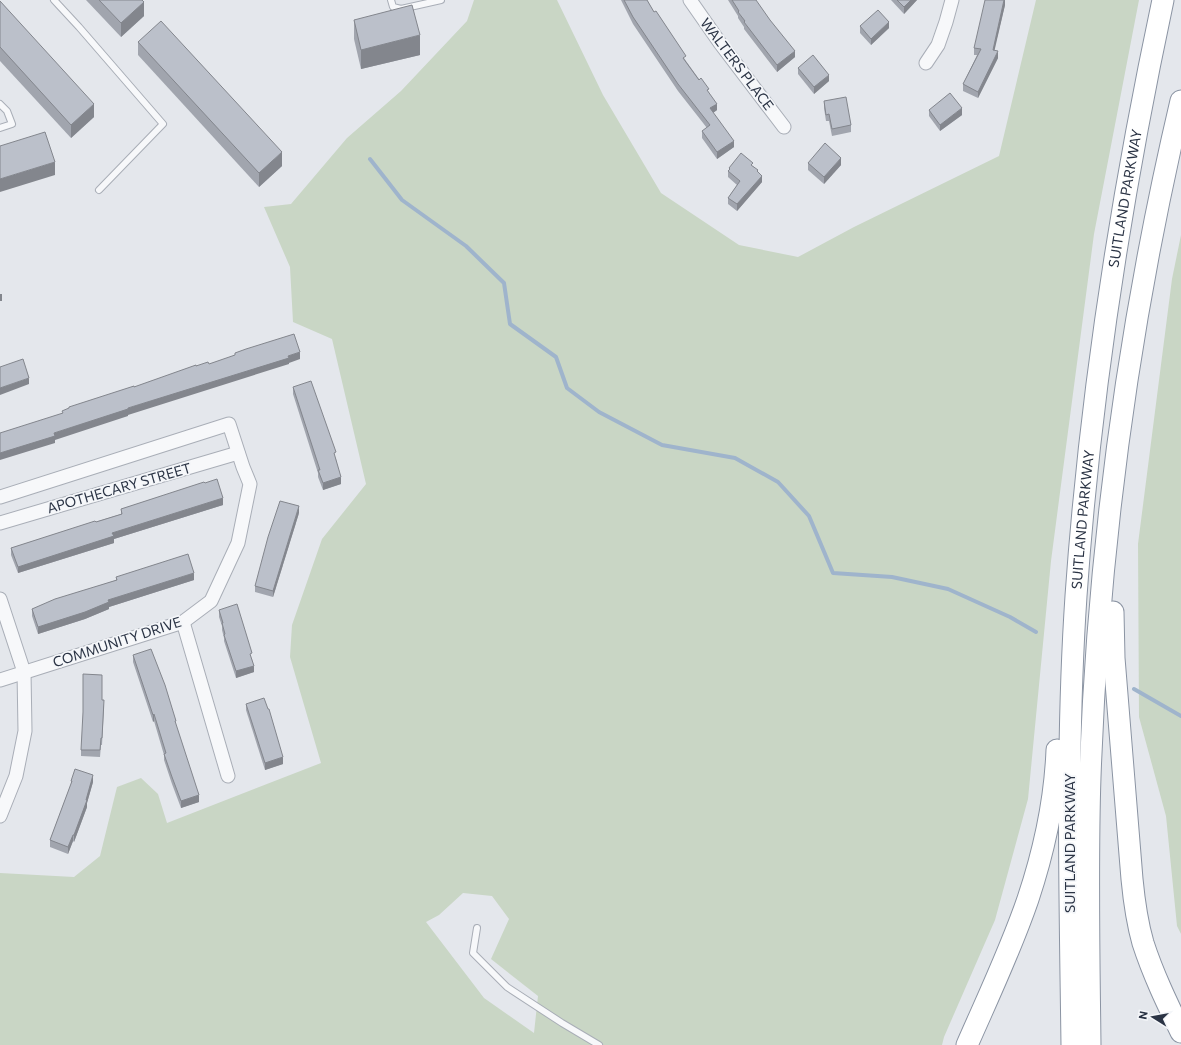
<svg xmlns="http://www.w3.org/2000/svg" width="1181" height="1045" font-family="Commissioner,sans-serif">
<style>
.green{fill:#c9d6c5;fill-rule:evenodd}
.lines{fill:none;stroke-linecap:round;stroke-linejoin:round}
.stream{stroke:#9fb4cc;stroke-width:4}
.service-casing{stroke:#a9aeb7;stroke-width:8}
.minor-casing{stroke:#a9aeb7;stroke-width:15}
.trunk-casing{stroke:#8b94a3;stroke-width:23}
.service{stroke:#f7f8fa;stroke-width:6}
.minor{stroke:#f7f8fa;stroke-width:13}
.trunk{stroke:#fff;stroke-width:21}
.wall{fill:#a1a5ae}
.shaded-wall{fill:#83868d}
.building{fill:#bbc0ca;stroke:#83868d}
.labels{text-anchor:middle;stroke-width:3.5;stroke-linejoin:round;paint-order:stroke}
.street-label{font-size:14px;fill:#2b3445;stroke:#f4f6f9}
</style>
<rect width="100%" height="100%" fill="#e4e7ec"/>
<g class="green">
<path d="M474,0h83l46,95 58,98 78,52 59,12 56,-30 145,-71 37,-156h103l-45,234 -43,327 -23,238 -33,121 -51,117 -2,8h-942v-172l74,4 26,-21 17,-69 24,-9 17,16 9,29 154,-60 -31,-106 2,-32 30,-86 44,-55 -34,-145 -39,-17 -3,-55 -26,-60 27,-3 56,-66 54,-47 66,-70zM463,893l29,3 17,23 -18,40 47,37 -4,37 -50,-35 -58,-76 13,-7z"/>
<polygon points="1181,235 1181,934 1177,926 1166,816 1139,717 1138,544 1172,279"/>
</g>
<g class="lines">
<g class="stream">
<polyline points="370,159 402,200 466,246 504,283 510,324 556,357 567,388 599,412 662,445 735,458 778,482 809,516 833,573 892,577 948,589 1010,617 1036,632"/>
<polyline points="1134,689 1181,716"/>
</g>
<g class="service-casing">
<g id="service">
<polyline points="54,0 79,27 163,124 99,190"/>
<polyline points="391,0 393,7 401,9 441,0"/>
<polyline points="0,104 7,111 12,124 0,128"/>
<polyline points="477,928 473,953 507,987 562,1023 599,1045"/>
</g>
</g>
<g class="minor-casing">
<g id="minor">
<polyline points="690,0 720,43 784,127"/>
<polyline points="926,63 938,45 946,22 952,0"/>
<polyline points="0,497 229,424 243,467 250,484 238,543 211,601 183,622 0,680"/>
<polyline points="0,523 238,453"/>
<polyline points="0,599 24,672 25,731 16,776 0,816"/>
<polyline points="183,622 228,776"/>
</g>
</g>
<g class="trunk-casing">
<g id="trunk">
<path d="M1113,612l1,46 18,221c2,21 5,43 11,64 10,31 24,60 38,89"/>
<path d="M967,1045c21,-48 44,-96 61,-146 16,-48 27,-99 29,-149"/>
<path id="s1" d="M1072,1045c-2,-150 -6,-300 4,-449 14,-201 45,-399 87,-596"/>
<path d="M1090,1045c-1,-89 -3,-179 0,-268 8,-227 39,-455 91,-676"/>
</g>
</g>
<use href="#service" class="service"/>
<use href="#minor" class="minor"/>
<use href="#trunk" class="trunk"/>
</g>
<g class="wall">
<polygon points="86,0 142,0 144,16 121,37"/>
<polygon points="621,0 647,0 654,12 686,61 709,93 717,110 713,113 734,147 717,159 702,138 702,131 707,128 678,91 633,24"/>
<polygon points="728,0 753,0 795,57 777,72 744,29 744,27 738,18 738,16"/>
<polygon points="891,0 917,0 904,14"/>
<polygon points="1005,0 1005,5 994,50 998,58 978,98 963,91 963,84 977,55 974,55 974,48"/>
<polygon points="0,1 94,117 71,138 0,61"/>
<polygon points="354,20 420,55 361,69 354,39"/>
<polygon points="860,26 889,28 871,45 860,33"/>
<polygon points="138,42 282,166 259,187 138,55"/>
<polygon points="798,68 829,81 814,94 798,74"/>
<polygon points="824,101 851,125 851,132 832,136 829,121 826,121 824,108"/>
<polygon points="929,110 962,115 940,131 929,116"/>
<polygon points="808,163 841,165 824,184 808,170"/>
<polygon points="753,166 758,172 762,182 737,211 728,204 728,198 737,185 728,177 728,171 729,170 729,168"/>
<polygon points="293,387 336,459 341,484 323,490 318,477 318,473 293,394"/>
<polygon points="205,483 223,505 114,539 114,543 18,573 11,555 11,548 121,514 121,509"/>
<polygon points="299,513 273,597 255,592 255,586"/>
<polygon points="116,577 194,580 109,607 109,609 85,619 38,634 32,616 32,609 116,580"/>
<polygon points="219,610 252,659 254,672 236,678 224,641 224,638 222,630 222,626 219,617"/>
<polygon points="133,655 176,725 199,802 181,808 172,784 164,760 164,755 154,721 153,722 133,662"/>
<polygon points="102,700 104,707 102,745 101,745 100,757 81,756 81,750"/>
<polygon points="246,704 283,764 265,770 246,710"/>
<polygon points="71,781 93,782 87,803 87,807 74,842 73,841 68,854 50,847 50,840 71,784"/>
</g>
<g class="shaded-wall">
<polygon points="911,0 917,0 904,14 904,7"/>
<polygon points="1004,0 1005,0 1005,5 993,57 993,50"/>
<polygon points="144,2 144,16 121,37 121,23"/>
<polygon points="889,22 889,28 871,45 871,39"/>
<polygon points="420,35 420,55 361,69 361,50"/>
<polygon points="795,51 795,57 777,72 777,65"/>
<polygon points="998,51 998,58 978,98 978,92"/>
<polygon points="829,75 829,81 814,94 814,87"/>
<polygon points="94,104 94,117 71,138 71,125"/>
<polygon points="717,104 717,110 710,115 710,108"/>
<polygon points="962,108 962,115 940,131 940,125"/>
<polygon points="734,141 734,147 717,159 717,152"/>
<polygon points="282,152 282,166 259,187 259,173"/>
<polygon points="841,158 841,165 824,184 824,177"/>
<polygon points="55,162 55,175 0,192 0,179"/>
<polygon points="762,176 762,182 737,211 737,204"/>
<rect x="0" y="294" width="2" height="7"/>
<polygon points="300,352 300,359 289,363 289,364 128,415 128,416 55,440 55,443 0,460 0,453 54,433 128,408"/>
<polygon points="29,378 29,384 0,395 0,388"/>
<polygon points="341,477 341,484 323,490 323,483"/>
<polygon points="223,498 223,505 114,539 114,543 18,573 18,567 112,533"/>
<polygon points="299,506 299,513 273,597 273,591"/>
<polygon points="194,573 194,580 109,607 109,609 85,619 38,634 38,627 108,600"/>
<polygon points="254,666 254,672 236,678 236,671"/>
<polygon points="154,714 154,721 153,722 153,715"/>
<polygon points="283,757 283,764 265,770 265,763"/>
<polygon points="93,775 93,782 87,803 87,807 74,842 74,835"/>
<polygon points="199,795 199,802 181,808 181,801"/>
<polygon points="73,835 73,841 68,854 68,847"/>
</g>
<g class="building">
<polygon points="99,0 142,0 144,2 121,23"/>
<polygon points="624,0 647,0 654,12 656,11 686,56 683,58 699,80 701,78 709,89 707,90 717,104 710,108 734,141 717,152 702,131 710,125 678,84 633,17"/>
<polygon points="732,0 756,0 770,20 795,51 777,65 744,22 745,21 738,12 739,11"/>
<polygon points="897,0 911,0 904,7"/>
<polygon points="985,0 1004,0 993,50 998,51 978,92 963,84 981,49 974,48"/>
<polygon points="0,1 94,104 71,125 0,47"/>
<polygon points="412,5 420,35 361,50 354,20"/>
<polygon points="878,10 889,22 871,39 860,26"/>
<polygon points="161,21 282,152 259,173 138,42"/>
<polygon points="813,55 829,75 814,87 798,68"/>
<polygon points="950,93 962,108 940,125 929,110"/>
<polygon points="846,97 851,125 832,129 829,114 826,115 824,101"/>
<polygon points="45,132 55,162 0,179 0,146"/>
<polygon points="825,143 841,158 824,177 808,163"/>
<polygon points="741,153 753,163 751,165 758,170 757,171 762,176 737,204 728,198 740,181 728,171 730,169 729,168"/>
<polygon points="294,334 300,352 288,356 289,358 128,408 128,409 54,433 55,436 0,453 0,433 63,413 62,411 69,408 69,407 134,386 134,387 196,365 196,366 208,362 209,364 235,355 235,353 246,349"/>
<polygon points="23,359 29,378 0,388 0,367"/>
<polygon points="311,381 336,452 334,453 341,477 323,483 318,470 320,470 293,387"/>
<polygon points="217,479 223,498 112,533 114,536 18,567 11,548 95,521 96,522 122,514 121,509 204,482 205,483"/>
<polygon points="280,501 299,506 273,591 255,586 268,537"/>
<polygon points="188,554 194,573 108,600 109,602 85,612 38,627 32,609 55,599 117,580 116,577"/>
<polygon points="237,604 252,653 250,654 254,666 236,671 224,635 225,634 222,623 223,623 219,610"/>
<polygon points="151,649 165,685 176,721 175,721 199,795 181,801 172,777 164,754 166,753 154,714 153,715 133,655"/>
<polygon points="83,674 102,675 102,700 104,700 102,738 101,738 100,750 81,750 83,712"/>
<polygon points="264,698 268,709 269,709 283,757 265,763 246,704"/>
<polygon points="75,769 93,775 86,800 87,800 74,835 73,835 68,847 50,840 72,781 71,781"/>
</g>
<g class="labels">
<g class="street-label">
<text transform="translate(737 64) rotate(53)" y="5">WALTERS PLACE</text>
<text dy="5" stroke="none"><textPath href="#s1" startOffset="850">SUITLAND PARKWAY</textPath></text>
<text transform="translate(119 488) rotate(-16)" y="5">APOTHECARY STREET</text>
<text dy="5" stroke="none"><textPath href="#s1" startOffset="526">SUITLAND PARKWAY</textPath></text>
<text transform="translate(117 642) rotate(-18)" y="5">COMMUNITY DRIVE</text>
<text transform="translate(1070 843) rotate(-90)" y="5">SUITLAND PARKWAY</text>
</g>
</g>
<g transform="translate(1153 1017) rotate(281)" stroke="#f4f6f9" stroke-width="3" paint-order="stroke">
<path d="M0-3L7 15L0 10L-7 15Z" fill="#2b3445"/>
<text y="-6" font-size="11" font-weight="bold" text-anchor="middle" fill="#2b3445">N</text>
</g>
</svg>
